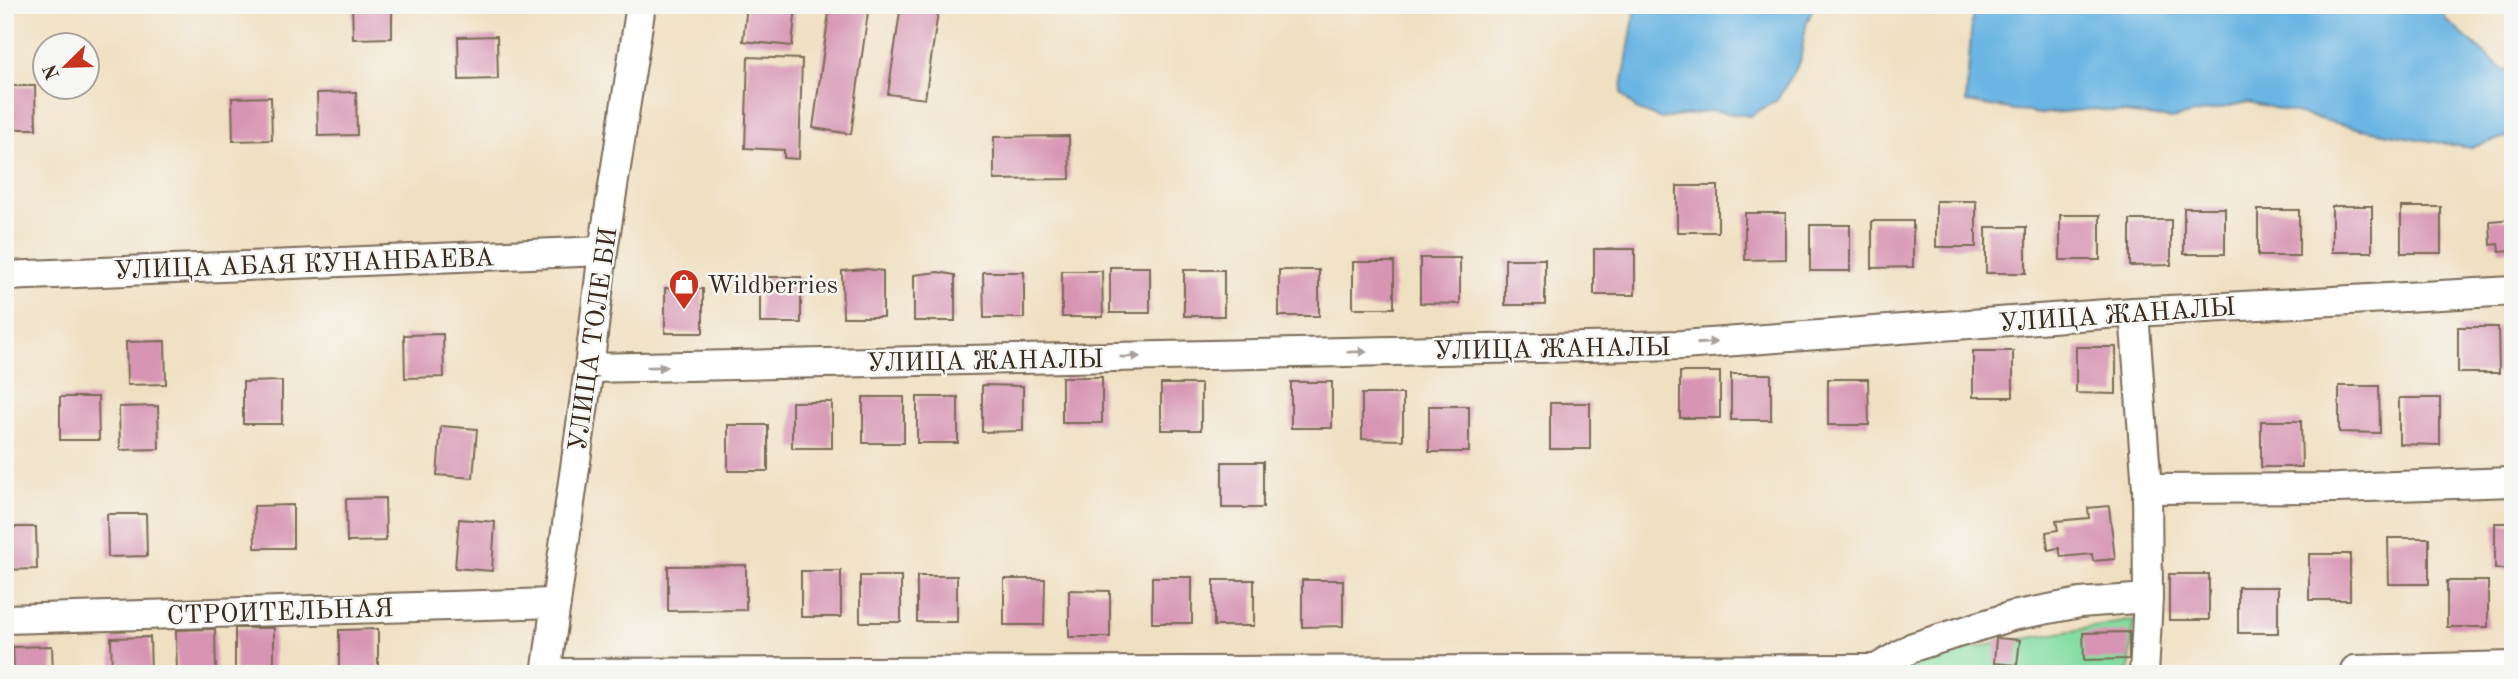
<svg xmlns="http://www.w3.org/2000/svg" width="2518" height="679" font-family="'Old Standard TT',serif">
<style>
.green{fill:#83dda2;stroke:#5f8460;stroke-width:2}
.water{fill:#6bb5e3;stroke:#537080;stroke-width:2}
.building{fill:#d795b3}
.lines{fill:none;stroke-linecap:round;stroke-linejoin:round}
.minor-casing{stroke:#7a6a57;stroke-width:32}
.minor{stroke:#fff;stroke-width:28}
.oneway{fill:#a79f9a}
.labels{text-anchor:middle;stroke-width:5;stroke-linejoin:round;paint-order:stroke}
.street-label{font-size:26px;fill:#3b2a1e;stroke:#f6f6f2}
.poi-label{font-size:26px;fill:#3b2a1e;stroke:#f6f6f2;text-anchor:start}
</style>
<rect width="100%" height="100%" fill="#f6f6f2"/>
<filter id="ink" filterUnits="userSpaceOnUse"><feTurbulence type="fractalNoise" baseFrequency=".0143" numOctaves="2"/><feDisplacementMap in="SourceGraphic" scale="14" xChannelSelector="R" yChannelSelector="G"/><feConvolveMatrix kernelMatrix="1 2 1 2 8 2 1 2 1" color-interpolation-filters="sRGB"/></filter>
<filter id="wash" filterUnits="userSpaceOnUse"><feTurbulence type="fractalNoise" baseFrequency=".00686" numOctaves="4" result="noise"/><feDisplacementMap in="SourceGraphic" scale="28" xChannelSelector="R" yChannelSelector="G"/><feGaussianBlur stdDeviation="1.57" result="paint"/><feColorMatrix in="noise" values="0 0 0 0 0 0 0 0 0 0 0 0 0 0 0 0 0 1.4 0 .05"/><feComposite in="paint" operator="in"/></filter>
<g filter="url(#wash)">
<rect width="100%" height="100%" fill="#f0e0c2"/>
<polygon class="green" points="2134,620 2129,674 1893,674 1915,658"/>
<g class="water">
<polygon points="1636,5 1814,5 1806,25 1800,62 1777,100 1750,116 1712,111 1661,119 1636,109 1621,93"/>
<polygon points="1973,5 2445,5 2445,19 2502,69 2513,71 2513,135 2470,148 2361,129 2249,102 2171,119 2094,109 2040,114 1966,102"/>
</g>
<g id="blocks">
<g class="building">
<polygon points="352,5 392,5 392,38 353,39"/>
<polygon points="747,5 796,5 792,46 743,41"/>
<polygon points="830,5 869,5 851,134 813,128"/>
<polygon points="901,5 939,6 925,99 888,94"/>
<polygon points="497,36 498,79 459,80 458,37"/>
<polygon points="748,57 802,59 799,159 784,158 784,150 745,148"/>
<polygon points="5,86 35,86 36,129 5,129"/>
<polygon points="356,92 357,135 318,136 317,93"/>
<polygon points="271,97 272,140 233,141 232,98"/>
<polygon points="1069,136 1070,179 994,180 994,137"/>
<rect x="1677" y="186" width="41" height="46"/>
<rect x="1936" y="201" width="40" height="46"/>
<rect x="2332" y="206" width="40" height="46"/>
<rect x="2401" y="207" width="40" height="46"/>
<rect x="2184" y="208" width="41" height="46"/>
<rect x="2258" y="210" width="41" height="46"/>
<polygon points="1745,213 1786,213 1786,259 1745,260"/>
<rect x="2060" y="215" width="40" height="45"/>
<polygon points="2513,219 2513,250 2499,251 2498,244 2491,245 2490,221"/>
<polygon points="2130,220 2171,220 2171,265 2130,266"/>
<polygon points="1872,221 1913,221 1913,267 1872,268"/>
<rect x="1810" y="225" width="40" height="46"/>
<rect x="1986" y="227" width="40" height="46"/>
<rect x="1594" y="249" width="41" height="46"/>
<polygon points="1420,258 1460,258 1460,304 1420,303"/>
<rect x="1505" y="259" width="40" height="46"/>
<rect x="1353" y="262" width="41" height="46"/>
<rect x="1110" y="267" width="40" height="46"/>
<polygon points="866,269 883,271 883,317 843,317 842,271"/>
<rect x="1184" y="270" width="40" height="46"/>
<rect x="1279" y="270" width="40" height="46"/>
<polygon points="1062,271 1102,271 1103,317 1062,317"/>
<polygon points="938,272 955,275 955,321 914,321 914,275"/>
<polygon points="983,272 1024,272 1024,318 984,318"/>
<rect x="760" y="277" width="41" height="46"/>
<polygon points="665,288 703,289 703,333 665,333"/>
<polygon points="2458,327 2498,327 2499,373 2458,373"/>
<polygon points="443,334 444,377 405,378 404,335"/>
<polygon points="165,341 166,384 127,385 126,342"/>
<polygon points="2076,347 2116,347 2116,394 2076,393"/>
<rect x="1973" y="351" width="40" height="46"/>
<rect x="1680" y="372" width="40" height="46"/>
<rect x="1731" y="374" width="40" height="46"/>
<rect x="1062" y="377" width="40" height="46"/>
<polygon points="1828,379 1868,379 1869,425 1828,425"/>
<polygon points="282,381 282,424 243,424 243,382"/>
<rect x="1291" y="382" width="41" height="46"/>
<rect x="1161" y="384" width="40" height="46"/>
<polygon points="982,385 1023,386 1023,431 982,432"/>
<polygon points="2339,386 2379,386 2380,433 2339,432"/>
<polygon points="1362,394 1403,394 1403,440 1362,439"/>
<polygon points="60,397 98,397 99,440 60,440"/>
<rect x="863" y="397" width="41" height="46"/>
<rect x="917" y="397" width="41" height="46"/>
<polygon points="2399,398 2440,398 2440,445 2399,444"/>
<rect x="792" y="402" width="40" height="46"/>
<rect x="1550" y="403" width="40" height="46"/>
<rect x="2507" y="404" width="6" height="46"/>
<polygon points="158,406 159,449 120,450 119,407"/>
<rect x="1429" y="406" width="40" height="46"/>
<polygon points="2261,421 2301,421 2302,467 2261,467"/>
<rect x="728" y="425" width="40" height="46"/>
<polygon points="441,426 477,429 473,478 437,475"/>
<rect x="1222" y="462" width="41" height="46"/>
<polygon points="385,498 386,541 347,542 346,499"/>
<polygon points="293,505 293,548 255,548 254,506"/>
<polygon points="2109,506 2115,559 2093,561 2092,554 2061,557 2059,548 2048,550 2046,532 2058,530 2056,521 2089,518 2088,508"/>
<polygon points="107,514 146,514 147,556 108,557"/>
<polygon points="459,519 495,522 492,571 455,568"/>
<rect x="2495" y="523" width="18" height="46"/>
<polygon points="5,527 36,527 37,569 5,570"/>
<polygon points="2388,538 2429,538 2429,584 2389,584"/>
<rect x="2309" y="554" width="41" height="46"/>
<polygon points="746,565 746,610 668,611 668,566"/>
<rect x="801" y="571" width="40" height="46"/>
<rect x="2169" y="574" width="40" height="46"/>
<rect x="860" y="576" width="41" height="46"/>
<rect x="917" y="576" width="40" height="46"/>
<rect x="1152" y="577" width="40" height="46"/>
<polygon points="1004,579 1045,579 1044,625 1004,625"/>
<rect x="1214" y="580" width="40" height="46"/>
<polygon points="1302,580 1343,580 1343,626 1302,627"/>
<rect x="2447" y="581" width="41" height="46"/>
<rect x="2238" y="587" width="40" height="46"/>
<polygon points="1069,590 1110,591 1110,637 1069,637"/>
<polygon points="235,628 274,628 274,670 235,671"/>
<polygon points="215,629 216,672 177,673 176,630"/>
<polygon points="378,629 378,672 339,673 339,630"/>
<polygon points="2129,632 2129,659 2084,660 2083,633"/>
<polygon points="150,637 151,674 112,674 111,638"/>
<polygon points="1996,638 2020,640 2017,665 1994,663"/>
<polygon points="52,646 53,674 14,674 13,647"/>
</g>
</g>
</g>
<g filter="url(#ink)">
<use href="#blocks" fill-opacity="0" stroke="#7a6a57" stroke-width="2"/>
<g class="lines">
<g class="minor-casing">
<g id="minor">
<polyline points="5,276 603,251"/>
<polyline points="2134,312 2147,489 2148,598 2144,674"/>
<polyline points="589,368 1682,345 2134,312 2513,291"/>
<polyline points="2147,489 2338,488 2513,482"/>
<polyline points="5,619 556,603"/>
<polyline points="546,673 1876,669"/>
<polyline points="546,674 589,368 603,251 641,5"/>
<polyline points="1874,674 1876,669 1913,647 2012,616 2080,603 2148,598"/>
<polyline points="2355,674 2355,670 2513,666"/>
</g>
</g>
<use href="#minor" class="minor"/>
</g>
<defs><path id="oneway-solid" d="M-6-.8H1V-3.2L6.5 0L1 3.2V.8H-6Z" transform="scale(1.75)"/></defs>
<g class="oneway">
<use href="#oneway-solid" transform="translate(1707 343) rotate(-4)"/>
<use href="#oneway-solid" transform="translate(1357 352) rotate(-1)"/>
<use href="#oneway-solid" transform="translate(1130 357) rotate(-1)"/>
<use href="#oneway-solid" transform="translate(657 367) rotate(-1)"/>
</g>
</g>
<defs>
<g id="shop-pin" transform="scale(1.575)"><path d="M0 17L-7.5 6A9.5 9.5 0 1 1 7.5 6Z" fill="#c8321e" stroke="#f6f6f2"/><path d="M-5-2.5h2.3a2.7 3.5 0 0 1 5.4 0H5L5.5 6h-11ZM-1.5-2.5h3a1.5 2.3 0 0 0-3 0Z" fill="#fff"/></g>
</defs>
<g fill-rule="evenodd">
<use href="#shop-pin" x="684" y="284"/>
</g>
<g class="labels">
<g class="street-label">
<text transform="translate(304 263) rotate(-2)" y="9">УЛИЦА АБАЯ КУНАНБАЕВА</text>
<text transform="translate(2117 314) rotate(-4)" y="9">УЛИЦА ЖАНАЛЫ</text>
<text transform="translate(592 339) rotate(-82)" y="9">УЛИЦА ТОЛЕ БИ</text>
<text transform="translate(1552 348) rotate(-1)" y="9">УЛИЦА ЖАНАЛЫ</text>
<text transform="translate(985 360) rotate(-1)" y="9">УЛИЦА ЖАНАЛЫ</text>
<text transform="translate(280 611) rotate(-2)" y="9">СТРОИТЕЛЬНАЯ</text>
</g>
<g class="poi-label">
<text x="707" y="293">Wildberries</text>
</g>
</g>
<rect width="2518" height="679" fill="none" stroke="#f6f6f2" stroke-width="28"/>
<g transform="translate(66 66) rotate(247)"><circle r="33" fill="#f6f6f2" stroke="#aba49d" stroke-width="2"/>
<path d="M0-5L12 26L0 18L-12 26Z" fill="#c8321e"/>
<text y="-10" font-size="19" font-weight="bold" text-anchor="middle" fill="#3b2a1e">N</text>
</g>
</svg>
